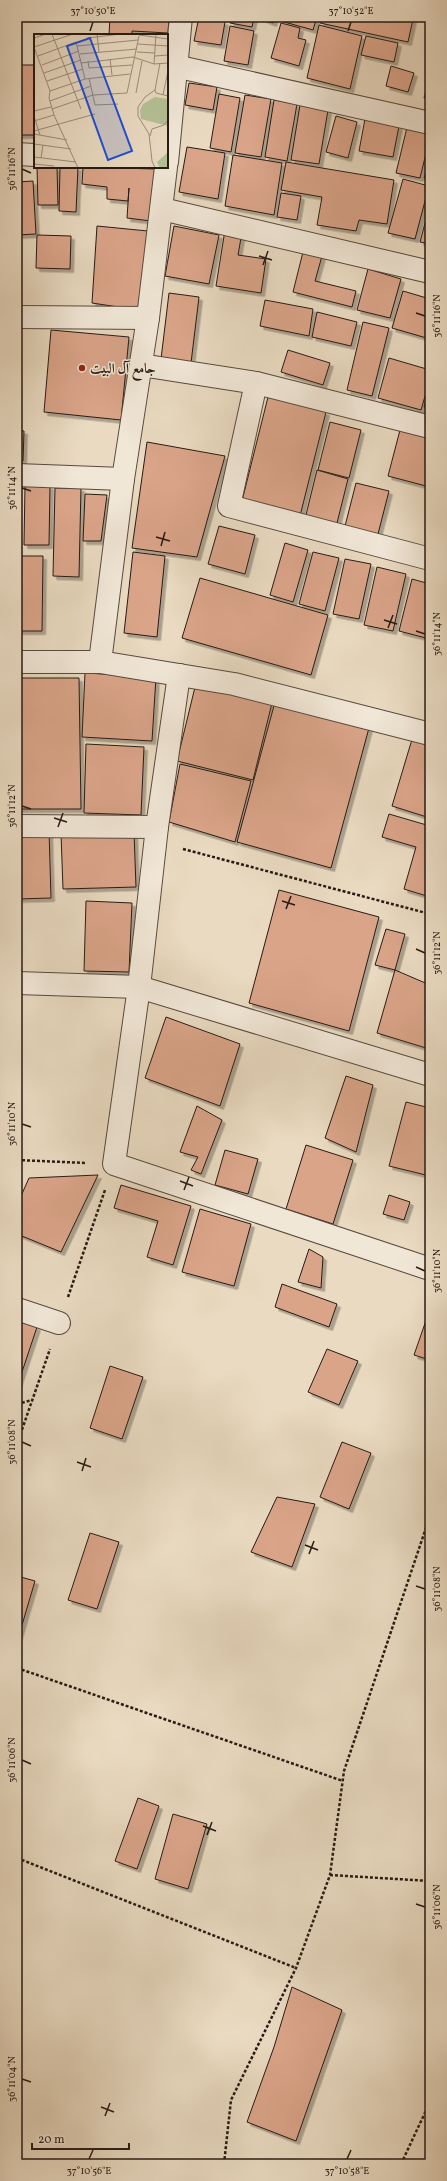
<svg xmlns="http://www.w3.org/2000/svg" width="447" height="2181" font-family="Vollkorn,Amiri,serif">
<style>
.building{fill:#daa489;stroke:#271a14;filter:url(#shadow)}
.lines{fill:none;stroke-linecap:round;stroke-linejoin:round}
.street-casing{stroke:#584a3f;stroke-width:24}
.path{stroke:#271a14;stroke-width:2.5;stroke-dasharray:3 2;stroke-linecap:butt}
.street{stroke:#f1e7d7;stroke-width:22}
.ticks{fill:none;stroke:#271a14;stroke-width:1.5}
.poi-dot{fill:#8f2418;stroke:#f1e7d7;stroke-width:1.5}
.labels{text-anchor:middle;stroke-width:3;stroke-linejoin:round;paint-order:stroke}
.poi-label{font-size:14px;font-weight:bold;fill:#271a14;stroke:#f1e7d7;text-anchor:start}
.inset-road{fill:none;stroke:#9b8d7c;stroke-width:1}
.view{fill:#1d4ed8;fill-opacity:0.15;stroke:#1d4ed8;stroke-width:2}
.inset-edge{fill:none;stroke:#271a14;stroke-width:2}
.neatline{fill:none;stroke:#271a14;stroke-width:1.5}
.ticks-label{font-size:10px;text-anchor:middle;fill:#271a14}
</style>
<defs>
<filter id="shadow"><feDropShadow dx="3.5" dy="3.5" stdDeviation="0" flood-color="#0004"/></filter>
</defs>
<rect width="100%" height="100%" fill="#e9dac1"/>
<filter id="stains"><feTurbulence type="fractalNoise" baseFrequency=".005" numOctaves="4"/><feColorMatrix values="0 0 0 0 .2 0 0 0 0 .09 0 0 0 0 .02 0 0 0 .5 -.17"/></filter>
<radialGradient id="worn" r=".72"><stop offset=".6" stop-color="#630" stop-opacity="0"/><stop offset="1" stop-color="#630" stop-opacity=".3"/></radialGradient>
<g class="building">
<polygon points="110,17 169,17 168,33 132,31 132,35 109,35"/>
<polygon points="199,17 225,22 221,45 194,41"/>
<polygon points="231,17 254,17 252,27 230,23"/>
<polygon points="258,17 275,17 273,23"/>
<polygon points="283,17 317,17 313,30 281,21"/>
<polygon points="321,17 404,17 413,19 408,42 320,23"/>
<polygon points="281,23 300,28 298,38 306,40 299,66 271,58"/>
<polygon points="319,25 362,36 350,89 307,78"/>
<polygon points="230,26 254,31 248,65 224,61"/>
<polygon points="366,36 398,43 394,62 361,55"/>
<rect x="17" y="65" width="18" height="70"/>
<polygon points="391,66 414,73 408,92 386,86"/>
<polygon points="430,75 430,100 424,98"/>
<polygon points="189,83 217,87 213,110 185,105"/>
<polygon points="219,94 240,98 231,152 210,148"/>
<polygon points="245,95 271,99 261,157 235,153"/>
<polygon points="274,100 297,104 287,161 265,157"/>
<polygon points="300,105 328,110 319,164 291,160"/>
<polygon points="336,116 357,122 348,158 326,152"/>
<polygon points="365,119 399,126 393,157 359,151"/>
<polygon points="408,123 430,129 430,137 420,178 396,173"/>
<polygon points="187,147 225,153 218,199 179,192"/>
<polygon points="233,155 282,163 274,215 225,206"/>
<polygon points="430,160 430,180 424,178"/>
<polygon points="286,162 394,180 387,224 359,220 356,231 317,225 322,197 281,190"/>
<polygon points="37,167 57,167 58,205 38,205"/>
<polygon points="60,167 78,167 76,212 59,211"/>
<polygon points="83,167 155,169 151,221 127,218 129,188 128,201 107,199 107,187 82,184"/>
<polygon points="403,179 429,186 415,239 388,233"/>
<polygon points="33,181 36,234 17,235 17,182"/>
<polygon points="281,193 301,196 297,220 277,217"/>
<polygon points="429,208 430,208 430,244 420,242"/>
<polygon points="97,226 148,231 138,310 92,303"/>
<polygon points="174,226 219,235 209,284 165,276"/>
<polygon points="225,230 242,232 238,255 266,259 261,293 216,286"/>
<polygon points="37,235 71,236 70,269 36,268"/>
<polygon points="303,252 322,256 315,281 356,291 352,307 293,292"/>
<polygon points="368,269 401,279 390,318 357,310"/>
<polygon points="403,291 430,299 430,339 392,328"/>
<polygon points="169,293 199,297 191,363 161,359"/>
<polygon points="265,300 313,309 309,336 260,326"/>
<polygon points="317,312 357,322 351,346 312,337"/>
<polygon points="363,322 389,328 372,396 347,390"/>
<polygon points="51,330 129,337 121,420 44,412"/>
<polygon points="288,350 330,363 323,385 281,372"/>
<polygon points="389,358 430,370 430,379 421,410 378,398"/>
<polygon points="430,386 430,409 424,407"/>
<polygon points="268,397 326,412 300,516 242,501"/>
<polygon points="330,422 361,430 349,478 318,470"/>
<polygon points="17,430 24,431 23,461 17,461"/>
<polygon points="400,430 430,437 430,487 388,476"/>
<polygon points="147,442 225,456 197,557 132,548"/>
<polygon points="317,470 348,479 336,527 305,519"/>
<polygon points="356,483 389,491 377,538 344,530"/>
<polygon points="25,485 50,486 49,545 24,545"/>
<polygon points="55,488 81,488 79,577 53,576"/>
<polygon points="85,494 107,495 101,541 83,541"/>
<polygon points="219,526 255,535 245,574 208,564"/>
<polygon points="285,543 308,550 293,602 270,595"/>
<polygon points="133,552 165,556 157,637 124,633"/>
<polygon points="313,552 339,558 325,611 299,604"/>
<polygon points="17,556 43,556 42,631 17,631"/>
<polygon points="345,559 371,564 359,619 333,614"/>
<polygon points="377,567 406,574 393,631 364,625"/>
<polygon points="200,578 328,615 311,675 182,638"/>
<polygon points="412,579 430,584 430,624 426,638 399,631"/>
<polygon points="85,673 156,677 152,741 82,737"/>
<polygon points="17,678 79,678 81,809 17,809"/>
<polygon points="196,683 272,703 253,780 177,761"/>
<polygon points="275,702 369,728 331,868 237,842"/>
<polygon points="413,736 430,741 430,818 392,806"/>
<polygon points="86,744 144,747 141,815 84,813"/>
<polygon points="180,764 251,781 235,842 169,822"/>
<polygon points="389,814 430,826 430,897 404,889 416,847 382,837"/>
<polygon points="49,830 51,898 17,899 17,831"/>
<polygon points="134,832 136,887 63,889 61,834"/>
<polygon points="279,890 379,917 349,1031 249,1003"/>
<polygon points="86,901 132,903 129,972 84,971"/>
<polygon points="386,929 405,934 395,970 375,965"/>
<polygon points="395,970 430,985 430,1035 426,1048 377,1033"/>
<polygon points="166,1017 240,1044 220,1106 145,1078"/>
<polygon points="346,1076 373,1085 356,1152 325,1138"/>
<polygon points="406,1102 430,1108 430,1176 389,1166"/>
<polygon points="197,1106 222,1120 201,1174 191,1170 198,1157 180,1152"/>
<polygon points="306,1145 353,1160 333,1224 286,1209"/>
<polygon points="225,1150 258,1159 248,1194 215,1185"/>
<polygon points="98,1175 61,1252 17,1234 17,1205 29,1178"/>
<polygon points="121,1185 191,1206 173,1265 147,1257 158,1221 114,1208"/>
<polygon points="389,1195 410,1202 404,1220 383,1214"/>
<polygon points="200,1209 251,1224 234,1286 182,1272"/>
<polygon points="309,1249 323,1257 321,1288 298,1282"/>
<polygon points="282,1284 337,1304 329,1327 275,1307"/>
<polygon points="430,1309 430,1360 414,1355"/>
<polygon points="17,1320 37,1327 17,1387"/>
<polygon points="327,1349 358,1361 339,1405 308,1392"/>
<polygon points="110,1366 143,1377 122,1439 90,1428"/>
<polygon points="342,1442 371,1453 349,1509 320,1497"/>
<polygon points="277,1497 315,1504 292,1567 251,1552"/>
<polygon points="90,1533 119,1542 97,1609 68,1600"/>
<polygon points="17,1576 35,1581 17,1642"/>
<polygon points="138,1798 159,1806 137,1869 115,1861"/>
<polygon points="173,1814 207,1824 188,1889 155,1879"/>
<polygon points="292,1987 342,2010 296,2141 247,2122 274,2047"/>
</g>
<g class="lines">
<g class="street-casing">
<g id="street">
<polyline points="175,66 430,123"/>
<polyline points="17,154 35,155"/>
<polyline points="167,162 181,17"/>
<polyline points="162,209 430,272"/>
<polyline points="17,317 148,318"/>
<polyline points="141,365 256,383 430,427"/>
<polyline points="256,383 229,506 430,559"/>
<polyline points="17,475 123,479"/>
<polyline points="17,662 100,662 234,684 430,734"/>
<polyline points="100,662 123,479 148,318 166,167"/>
<polyline points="179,675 157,827 139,987 114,1164 430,1269"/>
<polyline points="17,826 157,827"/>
<polyline points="17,983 139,987 430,1075"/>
<polyline points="17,1309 59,1323"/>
</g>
</g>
<g class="path">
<polyline points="183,849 430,914"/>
<polyline points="17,1160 86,1163"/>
<polyline points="68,1297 105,1190"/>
<polyline points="17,1404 32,1400"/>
<polyline points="17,1444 50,1349"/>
<polyline points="17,1668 343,1781"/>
<polyline points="17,1858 296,1968"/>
<polyline points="330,1875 430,1881"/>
<polyline points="224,2164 231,2100 296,1968 330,1875 344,1771 430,1516"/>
<polyline points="401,2164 430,2102"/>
</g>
<use href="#street" class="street"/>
</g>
<path class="ticks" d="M90,31l3,-9M348,31l3,-9M22,169l9,4M259,256l13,4M263,265l5,-14M416,313l9,3M22,488l9,3M156,537l14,4M161,546l4,-14M384,620l13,4M388,628l5,-13M416,631l9,3M22,806l9,3M54,818l13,4M58,827l5,-14M282,901l13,4M286,909l5,-13M416,949l9,4M22,1124l9,3M180,1181l13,5M184,1190l5,-13M416,1267l9,4M22,1442l9,4M77,1462l14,5M82,1471l4,-13M305,1545l13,5M309,1554l5,-13M416,1586l9,3M22,1760l9,4M203,1826l13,5M207,1835l5,-13M416,1904l9,3M22,2079l9,3M101,2107l13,5M105,2116l5,-13M89,2159l4,-9M347,2159l4,-9"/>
<circle class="poi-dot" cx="82" cy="368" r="4"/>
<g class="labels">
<g class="poi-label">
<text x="90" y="373">جامع آل البيت</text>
</g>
</g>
<g transform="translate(34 34)">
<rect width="134" height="134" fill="#e9dac1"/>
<path d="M121,63l13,2v27l-27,-7 -1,-9 3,-6zM134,118v16h-8l-3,-6z" fill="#b4c095"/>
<path class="inset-road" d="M18,0l29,75M63,0l2,18M105,1l29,4M0,4l12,-4M53,4l34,-4M104,10l30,2M43,12l61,-6M0,13l16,44 -1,7 5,17 24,53M0,13l39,-13M103,18l18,1M46,20l57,-5M4,22l38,-14 9,37M121,22l13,-1M76,25l2,16M54,27l1,7 43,-3M47,29l52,-6 21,7 14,-1M120,30l2,-30M8,31l37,-14M10,39l37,-13M55,44l6,27 23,-1M13,47l36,-12M121,56l1,3 12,3M16,57l35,-12 45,-5M102,59l6,-32M129,61l5,-24M16,67l41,-15M18,75l41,-14 34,-2 12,-57M0,77l17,-4M0,82l6,19M0,87l20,-6M0,97l61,-17M0,100l33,6M116,102l2,-7 12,-4 4,-5M0,110l37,5M0,123l42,5M7,124l2,-13M0,130l20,2M121,134l-3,-7 -3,-27 -11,-18v-9l7,-10 10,-7 5,-27"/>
<path class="view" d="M56,4l42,113 -24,9 -41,-114z"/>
<rect width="134" height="134" class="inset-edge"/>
</g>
<rect width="447" height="2181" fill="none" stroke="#e9dac1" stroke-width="44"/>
<path d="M32 2143v6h97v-6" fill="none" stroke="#271a14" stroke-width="2"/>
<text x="38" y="2143" font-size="12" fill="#271a14" stroke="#f1e7d7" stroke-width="3" paint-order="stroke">20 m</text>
<rect x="22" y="22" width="403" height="2137" class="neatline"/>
<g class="ticks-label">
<text x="93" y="14">37°10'50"E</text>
<text x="351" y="14">37°10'52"E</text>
<text transform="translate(11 169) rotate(-90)" y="4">36°11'16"N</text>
<text transform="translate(436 316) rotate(-90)" y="4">36°11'16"N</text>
<text transform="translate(11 488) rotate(-90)" y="4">36°11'14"N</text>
<text transform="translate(436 634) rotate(-90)" y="4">36°11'14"N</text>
<text transform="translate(11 806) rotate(-90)" y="4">36°11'12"N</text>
<text transform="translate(436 953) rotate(-90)" y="4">36°11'12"N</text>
<text transform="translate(11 1124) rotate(-90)" y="4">36°11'10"N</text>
<text transform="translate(436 1271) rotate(-90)" y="4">36°11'10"N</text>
<text transform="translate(11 1442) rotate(-90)" y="4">36°11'08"N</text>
<text transform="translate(436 1589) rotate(-90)" y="4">36°11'08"N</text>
<text transform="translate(11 1760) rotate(-90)" y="4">36°11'06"N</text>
<text transform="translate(436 1907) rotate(-90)" y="4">36°11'06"N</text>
<text transform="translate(11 2079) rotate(-90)" y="4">36°11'04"N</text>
<text x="89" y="2174">37°10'56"E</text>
<text x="347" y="2174">37°10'58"E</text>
</g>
<rect width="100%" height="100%" filter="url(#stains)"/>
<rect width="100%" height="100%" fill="url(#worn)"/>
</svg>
